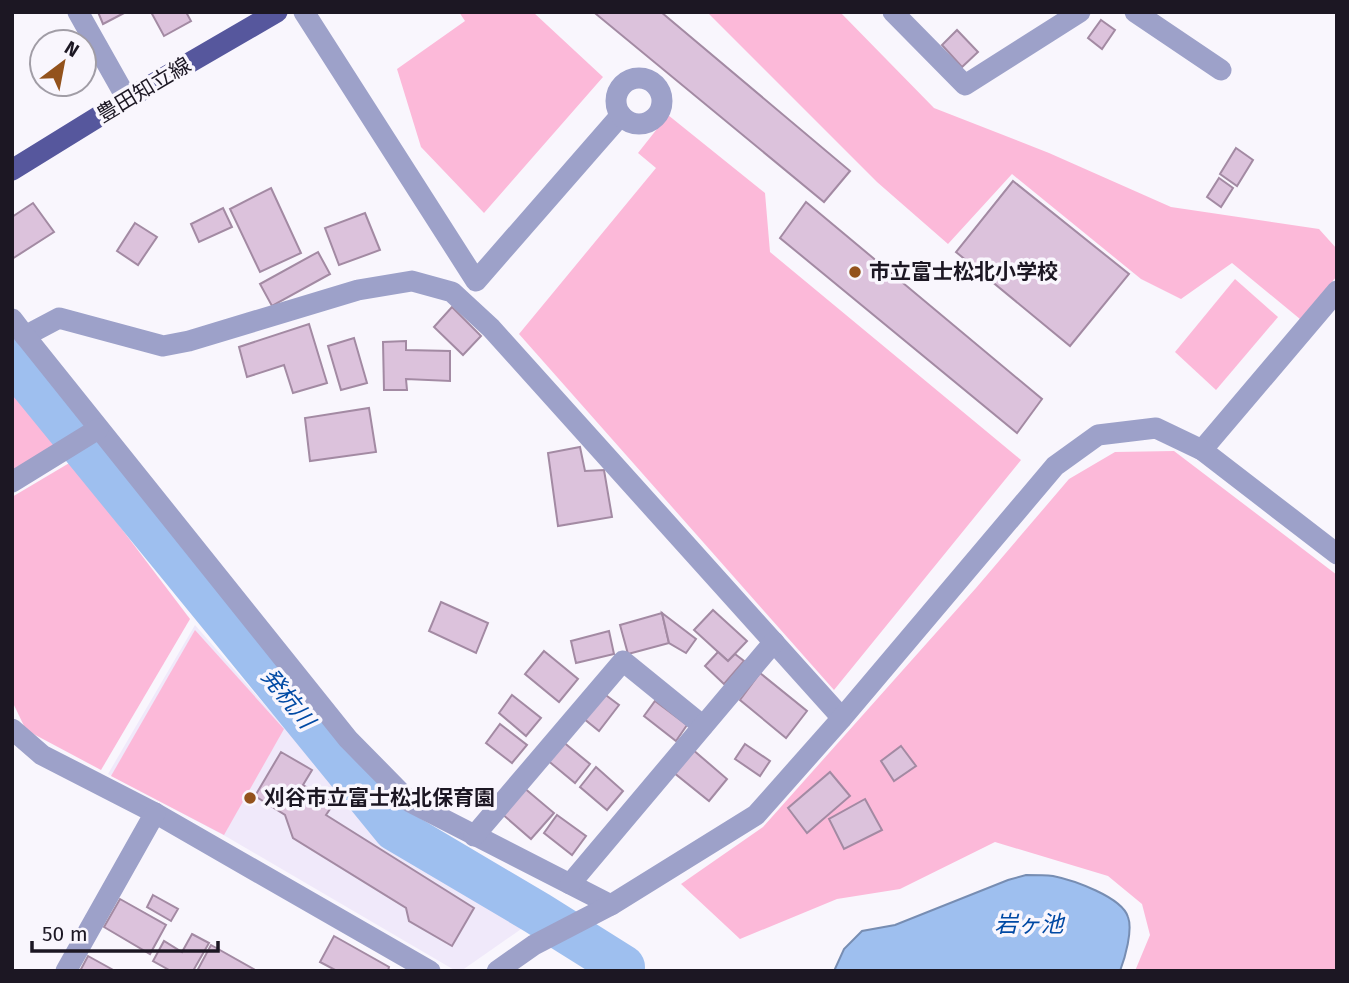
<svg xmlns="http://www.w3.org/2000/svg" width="1349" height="983" font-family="'Fira Sans','Noto Sans JP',sans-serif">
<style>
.built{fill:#f0e9fa}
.green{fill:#fcb9d9}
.water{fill:#9ebfef;stroke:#778db2;stroke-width:2}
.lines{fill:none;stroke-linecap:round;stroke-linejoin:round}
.stream{stroke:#778db2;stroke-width:7}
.river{stroke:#9ebfef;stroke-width:44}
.building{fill:#dcc2dc;stroke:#a38aa3;stroke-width:2}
.minor{stroke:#9da1c9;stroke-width:21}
.major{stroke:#56579d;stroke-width:21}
.poi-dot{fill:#93521c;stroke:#f9f6fd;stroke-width:2.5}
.labels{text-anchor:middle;stroke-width:7;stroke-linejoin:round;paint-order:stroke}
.street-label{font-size:21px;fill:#1c1723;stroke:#f9f6fd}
.poi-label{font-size:21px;font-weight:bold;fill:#1c1723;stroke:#f9f6fd;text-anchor:start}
.water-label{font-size:23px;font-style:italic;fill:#0049a4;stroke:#f9f6fd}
</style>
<rect width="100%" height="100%" fill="#f9f6fd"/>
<polygon class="built" points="195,625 368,823 524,927 461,971 456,971 227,837 108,774"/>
<g class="green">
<polygon points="459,12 533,12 603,77 484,213 421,147 397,69 465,21"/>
<polygon points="707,12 840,12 934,108 1049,153 1171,207 1319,229 1337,249 1337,276 1300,319 1232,263 1181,299 1141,279 1012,174 948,244 877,182"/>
<polygon points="668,115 765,193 770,252 1021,460 834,690 519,334 656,168 638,153"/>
<polygon points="1235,279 1278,317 1216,390 1175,352"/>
<polygon points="12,389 58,444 12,471"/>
<polygon points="1174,451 1337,575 1337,971 1135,971 1150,935 1142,904 1108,876 995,842 900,889 837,899 740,939 681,884 763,827 976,588 1069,479 1115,452"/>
<polygon points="71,462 190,619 101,770 26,730 12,701 12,497"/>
<polygon points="195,630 284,729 224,835 111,776"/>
</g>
<path class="water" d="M1026,875c9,0 19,0 27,1 20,4 69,21 75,41 5,13 -3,41 -8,54h-286l10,-22 18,-18 33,-6 113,-45z"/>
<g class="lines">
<polyline class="stream" points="623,967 624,971"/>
<polyline class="river" points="12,360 395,829 537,913 623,967"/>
</g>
<g class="building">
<polygon points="98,12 126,12 103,24"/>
<polygon points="151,12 186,12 191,21 164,36"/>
<polygon points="598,12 661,12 850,171 824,202 596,14"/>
<polygon points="1101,20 1115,30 1102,49 1088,38"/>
<polygon points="957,30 978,52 962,67 942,45"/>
<polygon points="1236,148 1253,160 1237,186 1220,174"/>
<polygon points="1219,178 1233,188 1221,207 1207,197"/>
<polygon points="1013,181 1129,274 1070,346 956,252"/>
<polygon points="271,188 301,253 260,272 230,209"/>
<polygon points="806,202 1042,399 1017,433 780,238"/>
<polygon points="33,203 54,232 12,259 12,217"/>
<polygon points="223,208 232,227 199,242 191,224"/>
<polygon points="365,213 380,250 339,265 325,228"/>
<polygon points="135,223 157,237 138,265 117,251"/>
<polygon points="318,252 330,274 272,306 260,284"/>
<polygon points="452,307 481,336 463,355 434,327"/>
<polygon points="309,324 327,383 293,393 284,365 247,377 239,347"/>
<polygon points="354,338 367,383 341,390 328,346"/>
<polygon points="406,341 406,350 450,351 450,381 406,379 407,390 384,390 383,342"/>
<polygon points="369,408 376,452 310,461 305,418"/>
<polygon points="580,447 585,471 604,470 612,517 558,526 548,453"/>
<polygon points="441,602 488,623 476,653 429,631"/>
<polygon points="713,610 747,641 728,661 694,630"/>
<polygon points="662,613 669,643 628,654 620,625"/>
<polygon points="662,613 696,639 686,653 669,643"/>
<polygon points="609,631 614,654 576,663 571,641"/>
<polygon points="544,651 578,679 559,702 525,674"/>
<polygon points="718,652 728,661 735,654 744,661 724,684 705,666"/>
<polygon points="760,673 807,711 786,738 740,700"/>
<polygon points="603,693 619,705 599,731 583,718"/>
<polygon points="512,695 541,718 526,736 499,713"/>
<polygon points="655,701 687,725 676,741 644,716"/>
<polygon points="500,724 527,745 512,763 486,743"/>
<polygon points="562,741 590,764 575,783 546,759"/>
<polygon points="745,744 770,761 760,776 735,759"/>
<polygon points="901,746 916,766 894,781 881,761"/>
<polygon points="692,749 727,779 709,801 673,772"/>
<polygon points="281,752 312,770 303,785 334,803 326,815 474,908 452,946 409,921 406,908 293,838 285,815 255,796"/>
<polygon points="596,767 623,791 607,810 580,787"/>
<polygon points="830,772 850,796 807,833 788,808"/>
<polygon points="523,787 554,813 531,839 501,813"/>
<polygon points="865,799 882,830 844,849 829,819"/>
<polygon points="557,815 586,836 572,855 544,833"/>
<polygon points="153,895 178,909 171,921 147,907"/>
<polygon points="120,899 166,925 150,954 104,927"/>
<polygon points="192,934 209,943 193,971 171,971 153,961 164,941 182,952"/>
<polygon points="334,936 389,967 388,971 337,971 320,962"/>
<polygon points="211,945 257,971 197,971"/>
<polygon points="88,956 115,971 80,971"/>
</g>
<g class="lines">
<g class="minor">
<polyline points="78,12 127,99"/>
<polyline points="304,12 476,281 621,115"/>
<polyline points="893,12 965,85 1080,12"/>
<polyline points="1135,12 1221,70"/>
<circle cx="639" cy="101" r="23"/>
<polyline points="12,319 25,336 59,318 163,346 189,341 358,290 412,281 452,292 491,328 842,718"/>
<polyline points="25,336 348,739 410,802 611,905"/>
<polyline points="1202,450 1337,291"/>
<polyline points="12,482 98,429"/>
<polyline points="12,729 42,755 155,813 430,971"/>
<polyline points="474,836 623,661 703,726"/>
<polyline points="570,884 774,642"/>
<polyline points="66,971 155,813"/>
<polyline points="497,971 534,945 611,905 756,815 842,718 1055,466 1098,435 1156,428 1202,450 1337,554"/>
</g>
<polyline class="major" points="12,170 127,99 277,12"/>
</g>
<g class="poi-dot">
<circle cx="855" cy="272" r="7"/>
<circle cx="250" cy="798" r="7"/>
</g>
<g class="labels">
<g class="street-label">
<text transform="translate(144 90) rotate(-31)" y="7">豊田知立線</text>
</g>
<g class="poi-label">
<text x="869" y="279">市立富士松北小学校</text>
<text x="264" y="805">刈谷市立富士松北保育園</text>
</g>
<g class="water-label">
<text transform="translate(288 698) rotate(51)" y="8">発杭川</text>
<text x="1029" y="932">岩ヶ池</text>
</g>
</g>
<rect width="1349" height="983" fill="none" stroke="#1c1723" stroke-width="28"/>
<g transform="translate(63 63) rotate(32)"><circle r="33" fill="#f9f6fd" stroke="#a19da6" stroke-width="2"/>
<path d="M0-5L12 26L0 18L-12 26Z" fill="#93521c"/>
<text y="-10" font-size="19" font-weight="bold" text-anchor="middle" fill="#1c1723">N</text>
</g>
<path d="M32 941v10h186v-10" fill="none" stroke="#1c1723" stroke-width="3.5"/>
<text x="42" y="941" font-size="21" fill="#1c1723" stroke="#f9f6fd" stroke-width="5" paint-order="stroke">50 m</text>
</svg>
